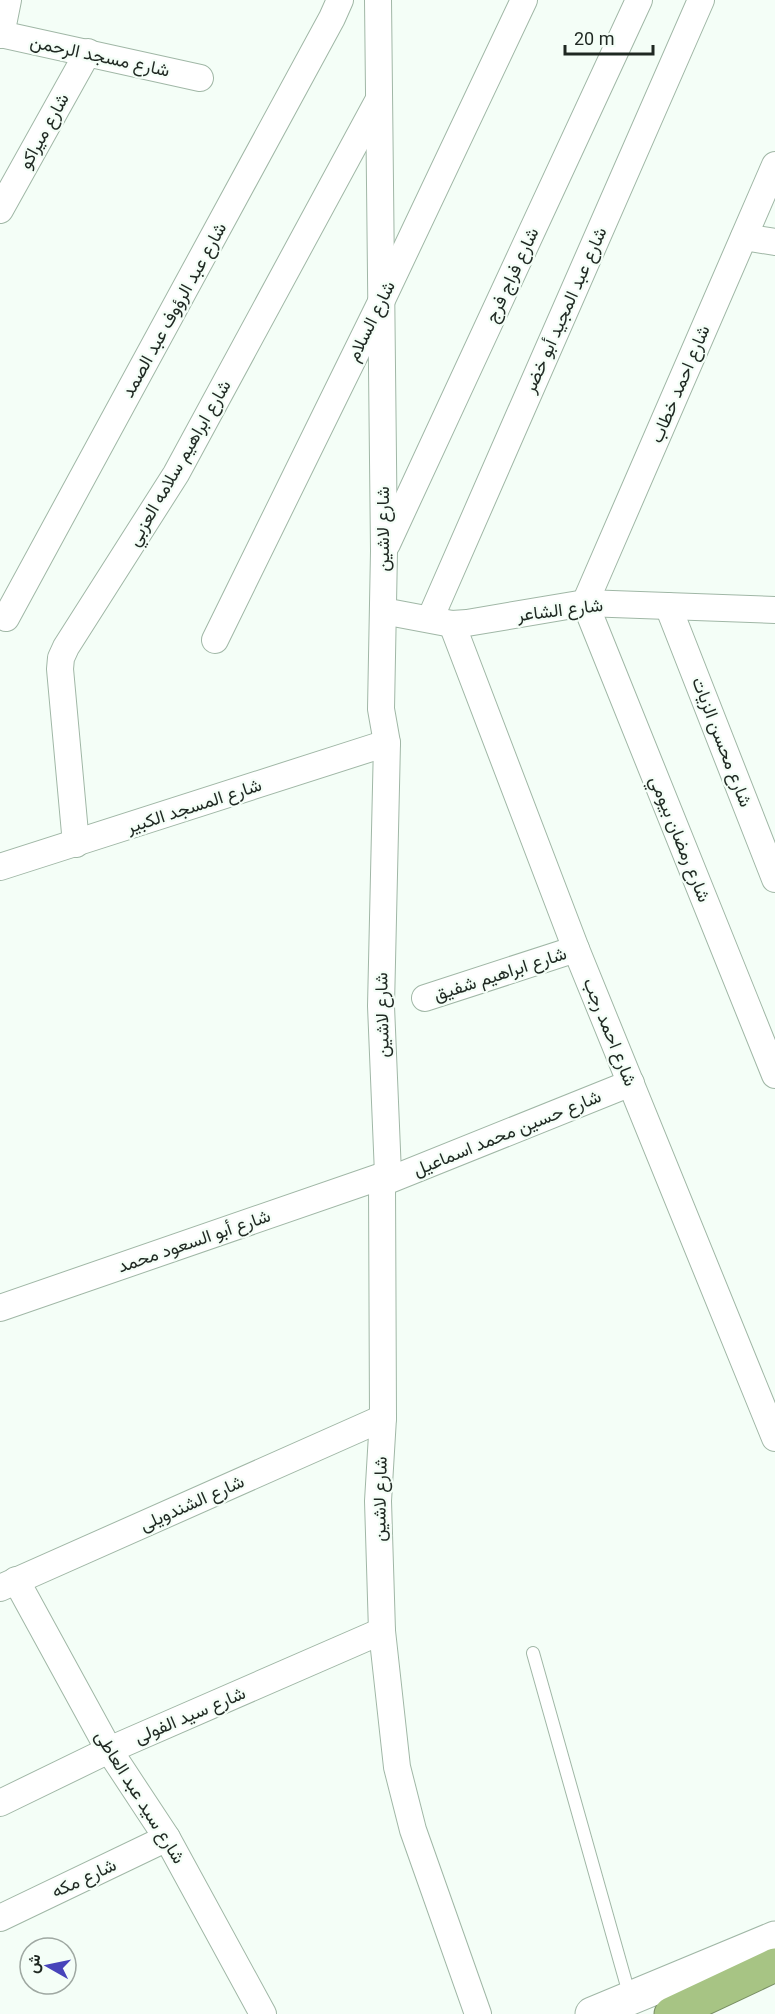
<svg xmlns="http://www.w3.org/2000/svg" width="775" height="2014" font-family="Roboto,Vazirmatn,sans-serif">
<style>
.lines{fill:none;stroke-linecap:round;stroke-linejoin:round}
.service-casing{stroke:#a0b7a6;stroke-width:14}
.minor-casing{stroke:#a0b7a6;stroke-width:28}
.secondary-casing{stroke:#a0b7a6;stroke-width:35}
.motorway-casing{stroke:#778d62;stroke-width:35}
.service{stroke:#fff;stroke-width:12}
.minor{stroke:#fff;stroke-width:26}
.secondary{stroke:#fff;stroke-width:33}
.motorway{stroke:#a7c484;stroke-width:33}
.labels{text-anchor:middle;stroke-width:4.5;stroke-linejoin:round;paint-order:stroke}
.street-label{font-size:18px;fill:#1f2822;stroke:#f4fef7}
</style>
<rect width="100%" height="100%" fill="#f4fef7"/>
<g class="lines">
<g class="service-casing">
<polyline id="service" points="533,1653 630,1997"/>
</g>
<g class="minor-casing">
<g id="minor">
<polyline points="378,0 384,551 381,709 387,743 381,1006 388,1174 382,1183 383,1418 378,1501 382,1631 397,1767 413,1830 478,2014"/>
<polyline points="0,34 200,78"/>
<polyline points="1,35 8,0"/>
<polyline points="775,165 585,603 775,1075"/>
<polyline points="0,210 88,52"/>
<polyline points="744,237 775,242"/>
<polyline points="387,544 639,0"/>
<polyline points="668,606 775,879"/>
<polyline points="383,611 452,624 467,623 585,603 775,610"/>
<polyline points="6,618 332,18 340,0"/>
<polyline points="430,619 701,0"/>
<polyline points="452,624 576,949 775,1438"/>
<polyline points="215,640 380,304 524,0"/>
<polyline points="76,844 60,669 61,658 66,647 176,474 378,101"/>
<polyline points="0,867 387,743"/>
<polyline points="425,998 576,949"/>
<polyline points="382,1183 631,1083"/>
<polyline points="0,1308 388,1174"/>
<polyline points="16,1580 109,1750 167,1838 263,2014"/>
<polyline points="0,1588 383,1418"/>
<polyline points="0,1803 109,1750 382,1631"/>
<polyline points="0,1918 167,1838"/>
</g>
</g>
<g class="secondary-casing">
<polyline id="secondary" points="592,2014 775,1938"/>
</g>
<g class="motorway-casing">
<polyline id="motorway" points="671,2014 775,1965"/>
</g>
<use href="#service" class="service"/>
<use href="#minor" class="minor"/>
<use href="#secondary" class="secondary"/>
<use href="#motorway" class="motorway"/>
</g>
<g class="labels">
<g class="street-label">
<text transform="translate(100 56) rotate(12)" y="6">شارع مسجد الرحمن</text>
<text transform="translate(44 131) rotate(-61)" y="6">شارع ميراكو</text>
<text transform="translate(512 275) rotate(-65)" y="6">شارع فراج فرج</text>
<text transform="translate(174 310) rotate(-61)" y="6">شارع عبد الرؤوف عبد الصمد</text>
<text transform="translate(565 310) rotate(-66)" y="6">شارع عبد المجيد أبو خضر</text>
<text transform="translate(371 321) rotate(-64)" y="6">شارع السلام</text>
<text transform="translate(680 384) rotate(-67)" y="6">شارع احمد خطاب</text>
<text transform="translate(179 463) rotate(-60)" y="6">شارع ابراهيم سلامه العزبي</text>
<text transform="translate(383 529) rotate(-90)" y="6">شارع لاشين</text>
<text transform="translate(560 610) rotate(-7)" y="6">شارع الشاعر</text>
<text transform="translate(722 742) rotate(69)" y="6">شارع محسن الزيات</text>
<text transform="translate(194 806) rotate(-18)" y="6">شارع المسجد الكبير</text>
<text transform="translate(680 839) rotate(68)" y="6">شارع رمضان بيومي</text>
<text transform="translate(500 974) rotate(-18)" y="6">شارع ابراهيم شفيق</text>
<text transform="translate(382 1015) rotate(-91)" y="6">شارع لاشين</text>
<text transform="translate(610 1032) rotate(68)" y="6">شارع احمد رجب</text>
<text transform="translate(507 1133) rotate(-22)" y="6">شارع حسين محمد اسماعيل</text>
<text transform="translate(194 1241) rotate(-19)" y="6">شارع أبو السعود محمد</text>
<text transform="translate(380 1499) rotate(-89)" y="6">شارع لاشين</text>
<text transform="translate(192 1503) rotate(-24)" y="6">شارع الشندويلى</text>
<text transform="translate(190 1715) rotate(-23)" y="6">شارع سيد الفولى</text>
<text transform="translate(140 1797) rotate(58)" y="6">شارع سيد عبد العاطى</text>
<text transform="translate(84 1878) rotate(-25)" y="6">شارع مكه</text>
</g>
</g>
<g transform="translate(48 1966) rotate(279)"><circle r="28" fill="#f4fef7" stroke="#9fa8a2" stroke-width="1.5"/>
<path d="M0-4.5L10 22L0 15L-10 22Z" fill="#4744ba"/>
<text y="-9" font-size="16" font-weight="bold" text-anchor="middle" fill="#1f2822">ش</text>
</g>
<path d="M565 45v9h88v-9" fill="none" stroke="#1f2822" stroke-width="3"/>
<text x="574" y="45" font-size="18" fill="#1f2822" stroke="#f4fef7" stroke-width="4.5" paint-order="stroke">20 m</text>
</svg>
